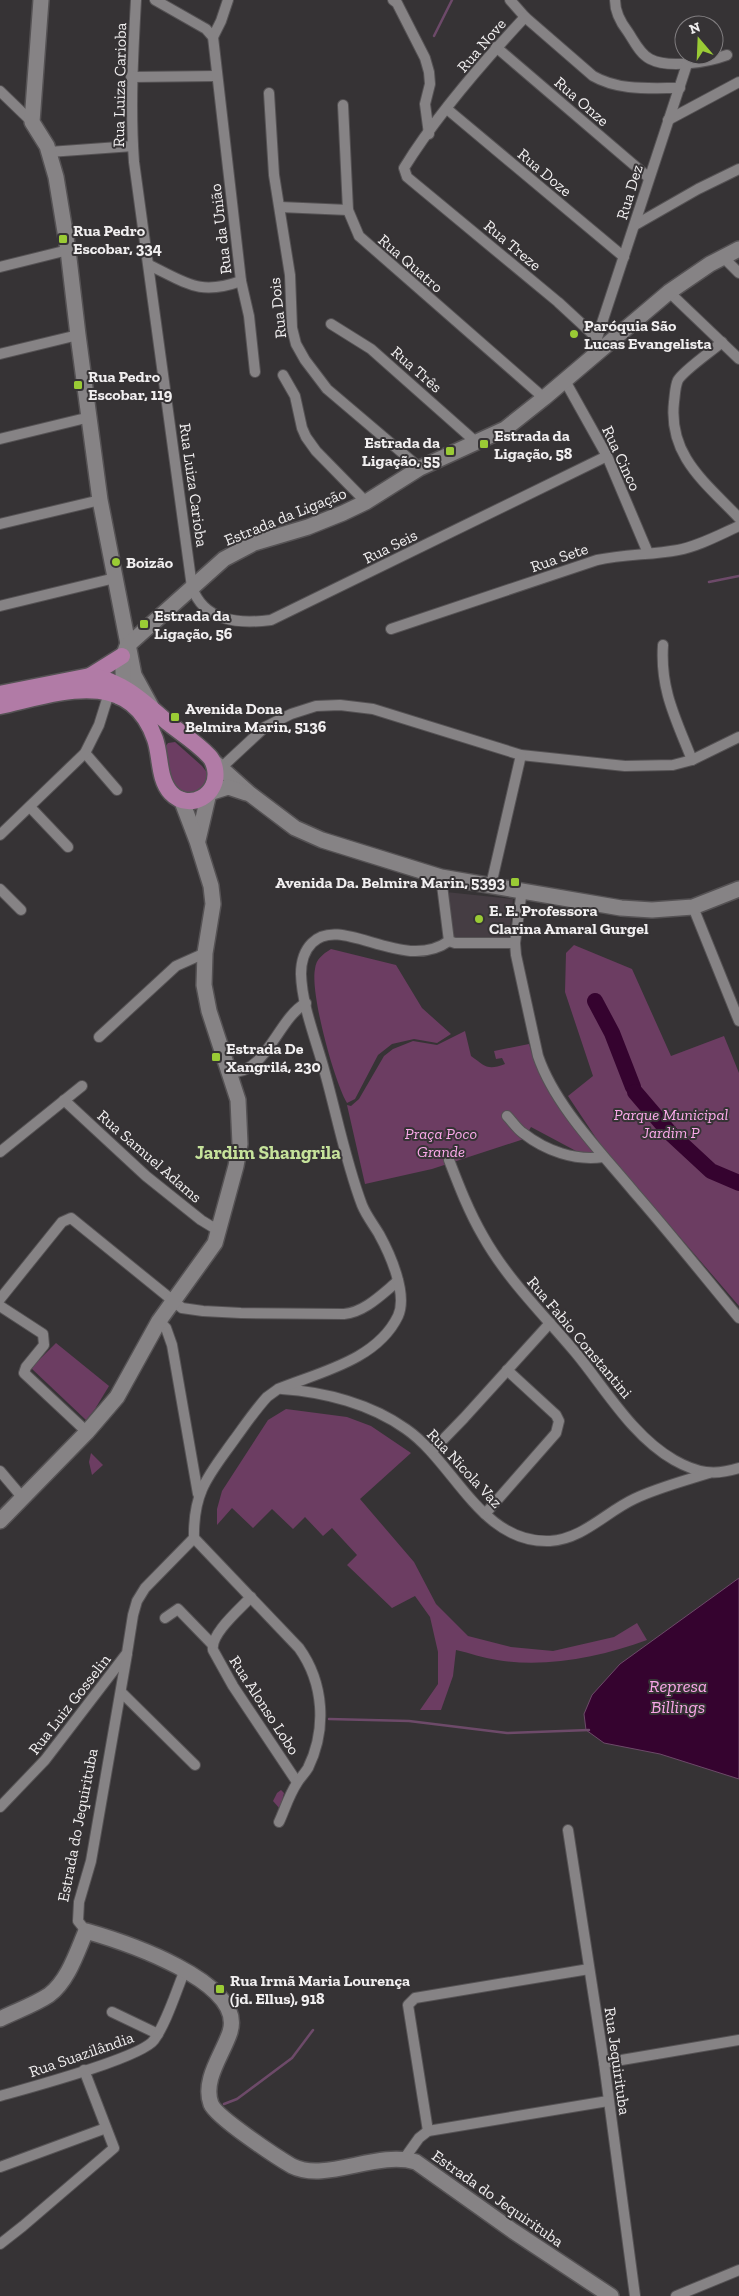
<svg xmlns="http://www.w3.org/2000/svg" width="739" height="2296" font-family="'Zilla Slab',serif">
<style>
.built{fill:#453d43}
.green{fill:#6c3d62}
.water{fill:#35032f;stroke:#6d4a69}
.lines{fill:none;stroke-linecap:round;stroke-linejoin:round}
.stream{stroke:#6d4a69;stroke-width:2.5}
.river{stroke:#35032f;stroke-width:16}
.street-casing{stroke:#555254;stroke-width:12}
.secondary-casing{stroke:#555254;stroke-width:18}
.primary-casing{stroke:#555254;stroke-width:19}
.street{stroke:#868385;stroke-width:10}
.secondary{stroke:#868385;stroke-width:15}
.primary{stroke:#b17ba6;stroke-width:16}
.poi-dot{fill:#9acb35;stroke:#363335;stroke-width:2}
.labels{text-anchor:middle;stroke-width:4;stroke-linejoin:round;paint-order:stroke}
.street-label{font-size:16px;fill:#f1eff0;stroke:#363335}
.poi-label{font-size:16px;font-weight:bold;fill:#f1eff0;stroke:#363335;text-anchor:start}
.park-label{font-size:16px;font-style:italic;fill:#fdabec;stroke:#363335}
.water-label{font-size:18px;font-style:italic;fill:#f8a6e7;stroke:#363335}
.quarter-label{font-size:19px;font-weight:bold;fill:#c6e39b;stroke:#363335}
</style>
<rect width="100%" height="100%" fill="#363335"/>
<polygon class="built" points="446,892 513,899 509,939 449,939"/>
<g class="green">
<polygon points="175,742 202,766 208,774 204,794 175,794 163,750 168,743"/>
<polygon points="574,945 632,969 671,1056 724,1036 739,1073 739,1306 600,1144 568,1096 593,1076 565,992 566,953"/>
<path d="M331,949l65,16 26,43 29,26 -14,9 -23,-4 -22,5 -14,11 -23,44 -8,4c-13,-22 -37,-110 -32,-134 1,-10 8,-15 16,-20z"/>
<path d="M465,1031l6,25c14,10 16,15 34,8l-3,-6 -6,1 -2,-8 35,-7 6,19 60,89 -3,3 -16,-4 -45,-24 -7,12 -92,30 -67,15 -18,-79 4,1 8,-7 25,-43 9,-7 20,-8 24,4z"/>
<polygon points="56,1343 109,1386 95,1409 86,1420 31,1368"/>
<path d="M286,1409l61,8 24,9 40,27 -51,46 54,63 22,42 32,32 43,11 42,4 61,-14 23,-14 10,17c-46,17 -101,28 -150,20 -14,-2 -27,-7 -41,-10l-3,26 -12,34h-21l18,-26v-32l-8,-35 -15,-21 -23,12 -45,-43 10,-10 -25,-27 -9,8 -18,-19 -12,12 -21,-20 -19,19 -21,-20 -15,17v-16l5,-18 46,-71z"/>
<polygon points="91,1453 103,1465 92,1475 89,1462"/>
<polygon points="281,1790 284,1793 280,1809 273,1801 277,1793"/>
</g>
<polygon class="water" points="739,1578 739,1779 660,1754 604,1743 586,1730 584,1714 592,1695 620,1664"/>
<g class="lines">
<g class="stream">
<polyline points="434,36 452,0"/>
<polyline points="709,582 739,576"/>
<polyline points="329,1719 409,1721 507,1733 589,1730"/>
<polyline points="224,2104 237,2099 292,2058 313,2030"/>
</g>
<g class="river">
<polyline points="595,1001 612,1033 633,1087"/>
<polyline points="635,1092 670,1133 711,1171 739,1183"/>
</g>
<g class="street-casing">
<g id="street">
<path d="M136,0c-3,54 -6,108 -2,162l58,425c12,35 47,37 79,33l336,-164"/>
<polyline points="393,0 397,3 425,58 429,72 430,84 425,104 429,134"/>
<polyline points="510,0 525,17"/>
<path d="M615,0c0,12 6,23 13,32 6,9 12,22 22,27 19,10 58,3 77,-4"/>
<polyline points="213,37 221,21 228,0"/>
<polyline points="496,47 648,177"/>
<polyline points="131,77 217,76"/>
<polyline points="0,91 32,122"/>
<polyline points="269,93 274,175 290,275 292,328 296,344 305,360 327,389 420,468"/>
<polyline points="343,105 348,210 359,236 544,398"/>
<polyline points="447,109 624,257"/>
<polyline points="668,120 739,82"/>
<polyline points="49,152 133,146"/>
<polyline points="280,207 348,210"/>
<polyline points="635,225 698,189 739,169"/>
<polyline points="723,257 739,273"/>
<path d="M149,265c38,18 50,31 92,16l-28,-244 -7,-8 -51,-29"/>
<polyline points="0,267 68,250"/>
<polyline points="241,281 249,316 255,372"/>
<polyline points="669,292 739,359"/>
<polyline points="331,324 371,349 477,443"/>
<polyline points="597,338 690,55"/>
<path d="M722,342c-10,9 -38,28 -44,38 -3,6 -3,15 -4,22 -6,54 32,81 65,116"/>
<path d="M596,352l1,-14 -39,-36 -151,-125 -3,-9c32,-52 79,-106 121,-151l68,59c26,15 57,12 87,12"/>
<polyline points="0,354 78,335"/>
<polyline points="283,375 295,396 302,428 306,437 316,451 366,502"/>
<polyline points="564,379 607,456 648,553"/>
<polyline points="0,439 90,417"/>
<polyline points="0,524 100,500"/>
<polyline points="0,606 115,578"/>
<path d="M391,629l206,-69c27,-6 54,-5 81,-10 21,-4 41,-15 61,-24"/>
<path d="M663,645c-3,45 13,74 29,115"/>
<polyline points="85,753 117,790"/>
<polyline points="222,767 265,727 291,714 316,706 340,705 373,709 521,755 625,766 673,765 692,760 739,737"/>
<polyline points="30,807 68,847"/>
<polyline points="0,835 85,753 99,725 109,693"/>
<polyline points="441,877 449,941 455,943 515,943"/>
<polyline points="491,885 521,755"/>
<polyline points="0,889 21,910"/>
<path d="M522,889l-7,54 1,12 22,101c17,50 63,96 96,136 36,41 70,84 105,126"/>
<polyline points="693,907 739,1021"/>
<polyline points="99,1037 176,966 205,953"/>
<path d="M229,1072c37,4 48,-53 77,-69"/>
<polyline points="64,1100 146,1176 201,1220 219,1231"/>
<path d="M507,1116c5,5 10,13 16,17 23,18 52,28 80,24"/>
<polyline points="0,1152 82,1086"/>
<path d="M449,1160c10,26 20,52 34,76 24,43 60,78 92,116 30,36 57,84 99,108 23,13 40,16 65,8"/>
<path d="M0,1299l62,-77 9,-4 111,90 21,3 38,2 103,1c21,-2 38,-20 54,-33"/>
<polyline points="0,1306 43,1334 44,1345 26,1367 24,1373 87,1432"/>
<polyline points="159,1321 166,1328 172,1345 198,1494"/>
<path d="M282,1389c43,3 89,15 124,40 49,34 75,115 144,112 33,-2 56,-29 84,-42 23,-11 50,-18 75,-26"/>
<polyline points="432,1451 464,1418 550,1323"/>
<polyline points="0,1471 22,1497"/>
<polyline points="485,1514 556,1433 559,1421 556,1415 507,1370"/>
<path d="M251,1597c-11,12 -41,37 -38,53l20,36 64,96"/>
<polyline points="165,1618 178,1609 212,1644"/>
<polyline points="121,1692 195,1765"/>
<polyline points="0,1807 45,1760 127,1653 133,1615 137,1601 145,1588 194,1538"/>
<path d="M279,1822c6,-13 10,-27 18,-39 3,-5 8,-10 11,-15 19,-39 16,-85 -9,-120l-105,-110c-1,-47 15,-63 40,-98 11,-15 21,-30 33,-43l11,-8c42,-17 99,-29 120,-73 10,-22 -8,-62 -19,-82 -6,-10 -13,-19 -17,-29 -16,-42 -25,-89 -37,-132 -8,-31 -23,-66 -24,-99 0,-11 3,-23 11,-31 29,-30 91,31 137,-2"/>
<polyline points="568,1830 604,2063 635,2296"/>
<polyline points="86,1931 78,1921 79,1902 91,1861 127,1654"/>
<polyline points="112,2012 158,2034"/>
<polyline points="604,2063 739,2040"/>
<path d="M0,2096c28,-8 141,-38 154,-56 13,-18 22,-49 31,-70"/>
<polyline points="428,2131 408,2005 415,1998 589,1969"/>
<polyline points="404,2159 419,2138 428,2131 608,2101"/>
<polyline points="0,2167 106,2128"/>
<polyline points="0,2244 23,2226 114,2148 84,2070"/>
<polyline points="676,2296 739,2270"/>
</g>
</g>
<g class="secondary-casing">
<g id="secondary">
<polyline points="41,0 32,122 47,146 56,177 68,250 78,335 100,500 134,675 151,706"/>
<path d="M119,697c9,-18 -1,-32 8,-51l97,-87 30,-16 54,-16 35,-14 23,-11 54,-34 85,-39 39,-31 125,-106 41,-28 29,-15"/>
<polyline points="212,760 250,794 295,828 322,840 441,877 621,908 652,910 693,907 739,889"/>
<polyline points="198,840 209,793 228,787 246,793"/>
<polyline points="0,1521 87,1432 117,1397 159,1321 215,1243 236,1166 240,1144 238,1100 209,1011 204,985 205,953 213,904 211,886 197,841 181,799"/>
<path d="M0,2019c16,-8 34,-14 49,-24 19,-14 28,-43 37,-64 35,10 160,50 144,101 -7,22 -28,48 -19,72 5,13 67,54 81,62 34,17 85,-16 124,-4l97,69 98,65"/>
</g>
</g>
<g class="primary-casing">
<g id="primary">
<polyline points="90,676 122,656"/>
<path d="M0,694l90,-18c12,1 22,6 32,11 17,9 31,23 45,35 14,11 30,21 42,34 3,3 5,8 6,13 5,26 -26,43 -44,24 -13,-14 -10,-37 -16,-54 -26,-74 -100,-45 -155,-33"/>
</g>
</g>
<use href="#street" class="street"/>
<use href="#secondary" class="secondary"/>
<use href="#primary" class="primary"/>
</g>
<g class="poi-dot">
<rect x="58" y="234" width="10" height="10" rx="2.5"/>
<circle cx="574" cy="334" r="5"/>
<rect x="73" y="380" width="10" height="10" rx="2.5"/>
<rect x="479" y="439" width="10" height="10" rx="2.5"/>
<rect x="445" y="446" width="10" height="10" rx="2.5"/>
<circle cx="116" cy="562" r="5"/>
<rect x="139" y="619" width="10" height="10" rx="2.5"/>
<rect x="170" y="712" width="10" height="10" rx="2.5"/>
<rect x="510" y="877" width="10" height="10" rx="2.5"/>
<circle cx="479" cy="919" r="5"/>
<rect x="211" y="1052" width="10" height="10" rx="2.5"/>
<rect x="215" y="1984" width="10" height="10" rx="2.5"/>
</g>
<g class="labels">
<g class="street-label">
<text transform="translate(481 45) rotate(-49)" y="6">Rua Nove</text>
<text transform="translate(119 85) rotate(-89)" y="6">Rua Luiza Carioba</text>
<text transform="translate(582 101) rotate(41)" y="6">Rua Onze</text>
<text transform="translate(545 172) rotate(40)" y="6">Rua Doze</text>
<text transform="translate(629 192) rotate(-73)" y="6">Rua Dez</text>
<text transform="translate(220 229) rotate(-97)" y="6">Rua da União</text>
<text transform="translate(513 245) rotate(40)" y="6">Rua Treze</text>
<text transform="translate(411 263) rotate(41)" y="6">Rua Quatro</text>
<text transform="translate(277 308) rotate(-96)" y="6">Rua Dois</text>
<text transform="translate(417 369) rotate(41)" y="6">Rua Três</text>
<text transform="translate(622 458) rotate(65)" y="6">Rua Cinco</text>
<text transform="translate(194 485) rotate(82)" y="6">Rua Luiza Carioba</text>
<text transform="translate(285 516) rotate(-22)" y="6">Estrada da Ligação</text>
<text transform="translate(390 546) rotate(-26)" y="6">Rua Seis</text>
<text transform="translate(559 557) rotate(-19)" y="6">Rua Sete</text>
<text transform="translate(150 1156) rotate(41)" y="6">Rua Samuel Adams</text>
<text transform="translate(580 1337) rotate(50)" y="6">Rua Fabio Constantini</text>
<text transform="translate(465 1468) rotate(47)" y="6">Rua Nicola Vaz</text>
<text transform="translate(69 1704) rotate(-52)" y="6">Rua Luiz Gosselin</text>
<text transform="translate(265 1705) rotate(57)" y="6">Rua Alonso Lobo</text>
<text transform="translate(77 1825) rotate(-79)" y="6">Estrada do Jequirituba</text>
<text transform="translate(81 2054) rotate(-19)" y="6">Rua Suazilândia</text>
<text transform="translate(618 2061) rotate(82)" y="6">Rua Jequirituba</text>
<text transform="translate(498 2198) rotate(35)" y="6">Estrada do Jequirituba</text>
</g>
<g class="poi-label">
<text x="73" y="236">Rua Pedro<tspan x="73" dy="18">Escobar, 334</tspan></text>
<text x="584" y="331">Paróquia São<tspan x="584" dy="18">Lucas Evangelista</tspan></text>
<text x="88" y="382">Rua Pedro<tspan x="88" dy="18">Escobar, 119</tspan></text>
<text x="494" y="441">Estrada da<tspan x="494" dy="18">Ligação, 58</tspan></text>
<text x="440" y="448" text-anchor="end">Estrada da<tspan x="440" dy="18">Ligação, 55</tspan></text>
<text x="126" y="568">Boizão</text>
<text x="154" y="621">Estrada da<tspan x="154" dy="18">Ligação, 56</tspan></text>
<text x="185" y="714">Avenida Dona<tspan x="185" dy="18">Belmira Marin, 5136</tspan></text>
<text x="505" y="888" text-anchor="end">Avenida Da. Belmira Marin, 5393</text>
<text x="489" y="916">E. E. Professora<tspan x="489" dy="18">Clarina Amaral Gurgel</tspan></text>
<text x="226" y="1054">Estrada De<tspan x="226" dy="18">Xangrilá, 230</tspan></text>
<text x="230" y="1986">Rua Irmã Maria Lourença<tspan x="230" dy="18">(jd. Ellus), 918</tspan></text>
</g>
<g class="park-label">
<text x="671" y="1120">Parque Municipal<tspan x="671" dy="18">Jardim P</tspan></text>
<text x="441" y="1139">Praça Poco<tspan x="441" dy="18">Grande</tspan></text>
</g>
<g class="water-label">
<text x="678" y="1692">Represa<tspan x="678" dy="21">Billings</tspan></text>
</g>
<g class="quarter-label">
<text x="268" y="1159">Jardim Shangrila</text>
</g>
</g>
<g transform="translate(699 40) rotate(341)"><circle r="24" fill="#363335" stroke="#817e80"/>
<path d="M0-4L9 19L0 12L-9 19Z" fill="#9acb35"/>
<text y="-8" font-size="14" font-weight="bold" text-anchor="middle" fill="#f1eff0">N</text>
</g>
</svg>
